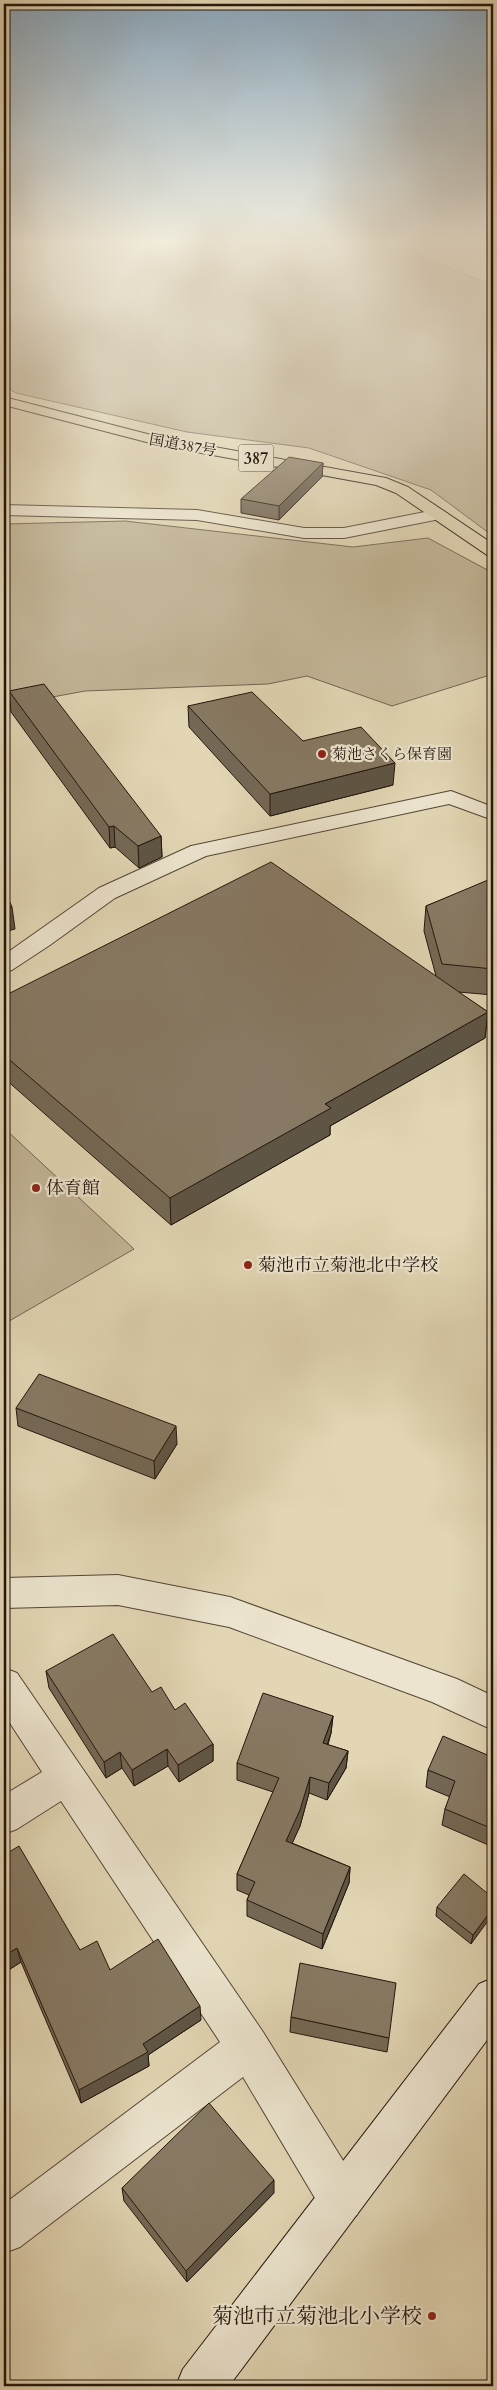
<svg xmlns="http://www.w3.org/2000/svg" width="497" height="2390" font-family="Cardo,'Noto Serif JP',serif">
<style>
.green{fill:#c2b597;stroke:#736552}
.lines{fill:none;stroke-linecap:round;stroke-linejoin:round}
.street-casing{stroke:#544536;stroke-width:2}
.secondary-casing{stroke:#24150c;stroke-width:2}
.highway-casing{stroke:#24150c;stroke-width:2}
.street{fill:#ece4ce;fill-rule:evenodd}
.secondary{fill:#ece4ce;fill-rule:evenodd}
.highway{fill:#e2d6b4;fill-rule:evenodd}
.wall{fill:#746855;stroke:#24150c}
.shaded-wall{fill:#5e5545;stroke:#24150c}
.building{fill:#877963;stroke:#24150c}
.poi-dot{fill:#8f2418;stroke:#ece4ce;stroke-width:2}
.labels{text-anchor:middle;stroke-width:4.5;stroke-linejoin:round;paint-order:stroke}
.far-street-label{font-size:15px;fill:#24150c;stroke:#ece4ce}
.far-poi-label{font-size:15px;fill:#24150c;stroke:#ece4ce;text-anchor:start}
.shield{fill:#ece4ce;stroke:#605346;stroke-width:1}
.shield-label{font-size:16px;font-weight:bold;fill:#24150c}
.poi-label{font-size:18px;fill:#24150c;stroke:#ece4ce;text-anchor:start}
.near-poi-label{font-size:21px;fill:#24150c;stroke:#ece4ce;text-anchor:end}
</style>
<rect width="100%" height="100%" fill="#e2d6b4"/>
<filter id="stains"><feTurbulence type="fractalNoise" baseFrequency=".004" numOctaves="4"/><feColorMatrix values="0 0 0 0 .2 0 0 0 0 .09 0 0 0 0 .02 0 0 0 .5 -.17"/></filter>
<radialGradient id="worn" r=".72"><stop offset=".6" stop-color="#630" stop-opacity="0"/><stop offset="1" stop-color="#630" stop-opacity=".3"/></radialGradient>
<g class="green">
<polygon points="4,241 410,241 423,258 493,285 493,536 431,490 309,448 187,432 16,393 4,385 4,344 11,335 11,320 4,305"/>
<polygon points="125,521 353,547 428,538 493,573 493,674 392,706 307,676 268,684 85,691 4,706 4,524"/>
<polygon points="4,1128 134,1249 4,1324"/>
</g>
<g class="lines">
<g class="street-casing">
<g id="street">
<polygon points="4,505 197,510 304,528 344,528 440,509 448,514 440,519 344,538 304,538 197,520 4,515"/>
<polygon points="451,791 493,807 493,820 449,804 206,856 115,898 50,945 12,970 4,972 4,955 99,888 191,846"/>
<polygon points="118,1575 230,1597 457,1679 493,1696 493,1730 432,1702 229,1627 118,1605 4,1608 4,1578"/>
<polygon points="4,1668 17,1673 263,2032 357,2183 363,2199 357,2215 341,2221 325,2215 243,2077 20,2247 4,2253 4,2204 220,2042 61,1801 17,1829 4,1834 4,1795 42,1772 4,1714"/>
</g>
</g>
<g class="secondary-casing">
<polygon id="secondary" points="493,1978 493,2032 229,2386 176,2386 183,2369 479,1984"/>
</g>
<g class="highway-casing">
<polygon id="highway" points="4,397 159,437 386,478 408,487 493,544 493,556 487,555 396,493 376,485 158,445 4,405"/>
</g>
<use href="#street" class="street"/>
<use href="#secondary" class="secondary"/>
<use href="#highway" class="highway"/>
</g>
<g class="wall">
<polygon points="323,463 322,477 279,520 241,513 241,499"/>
<polygon points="9,691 161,836 162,857 139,868 115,847 110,848 11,712"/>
<polygon points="188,706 303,741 393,785 270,816 189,727"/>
<polygon points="493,880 493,995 458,992 488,1012 485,1038 330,1126 330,1135 171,1225 4,1078 4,996 436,976 424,931 426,906"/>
<polygon points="16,1408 177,1444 155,1479 18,1426"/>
<polygon points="46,1671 152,1692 175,1710 213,1744 213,1761 179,1782 168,1766 134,1786 122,1768 106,1778 49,1688"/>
<polygon points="333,1716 331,1733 328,1745 348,1751 346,1768 327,1800 309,1793 300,1826 292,1843 350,1867 349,1883 322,1949 247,1916 247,1900 249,1895 237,1890 237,1874 273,1792 237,1780 237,1763"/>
<polygon points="492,1759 493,1759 493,1847 442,1825 445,1809 450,1797 426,1787 428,1770"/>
<polygon points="4,1855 80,1950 110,1970 201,2020 148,2055 149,2066 81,2103 21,1962 4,1973"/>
<polygon points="493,1898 471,1944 436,1916 437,1907"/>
<polygon points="291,2017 389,2038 387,2052 290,2032"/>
<polygon points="122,2188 274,2193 187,2282 124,2201"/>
</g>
<g class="shaded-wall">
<polygon points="323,463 322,477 279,520 279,506"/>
<polygon points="395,763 393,785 270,816 270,794"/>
<polygon points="114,826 115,847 110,848 109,827"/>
<polygon points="161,836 162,857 139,868 138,846"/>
<polygon points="12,907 15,929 4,932 4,908"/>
<polygon points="488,1012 485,1038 330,1126 330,1135 171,1225 170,1198 325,1104"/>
<polygon points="176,1426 177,1444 155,1479 154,1461"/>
<polygon points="333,1716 331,1733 322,1760 323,1743"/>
<polygon points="213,1744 213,1761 179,1782 178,1765"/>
<polygon points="167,1749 168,1766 134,1786 132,1770"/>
<polygon points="348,1751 346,1768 327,1800 329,1783"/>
<polygon points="120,1752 122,1768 106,1778 104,1762"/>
<polygon points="310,1777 309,1793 300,1826 286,1857 286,1841"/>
<polygon points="350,1867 349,1883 322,1949 323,1934"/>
<polygon points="493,1908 493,1914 471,1944 473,1935"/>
<polygon points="17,1948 21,1962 4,1973 4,1956"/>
<polygon points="200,2006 201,2020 148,2055 149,2066 81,2103 79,2090 143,2044"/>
<polygon points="274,2180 274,2193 187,2282 186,2271"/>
</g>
<g class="building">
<polygon points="289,457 323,463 279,506 241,499"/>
<polygon points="44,684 161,836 138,846 114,826 109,827 9,691"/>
<polygon points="252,692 303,741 361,727 395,763 270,794 188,706"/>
<polygon points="271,862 488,1012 325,1104 331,1108 170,1198 4,1055 4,996"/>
<polygon points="488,880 493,880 493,969 442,964 426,906"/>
<polygon points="4,889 12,907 4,908"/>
<polygon points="39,1374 176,1426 154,1461 16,1408"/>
<polygon points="113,1634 152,1692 161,1687 175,1710 185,1703 213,1744 178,1765 167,1749 132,1770 120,1752 104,1762 46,1671"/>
<polygon points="263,1693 333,1716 323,1743 348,1751 329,1783 310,1777 300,1810 286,1841 350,1867 323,1934 247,1900 255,1882 237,1874 279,1778 237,1763"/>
<polygon points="443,1736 492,1757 491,1758 493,1759 493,1829 445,1809 455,1781 428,1770"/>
<polygon points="19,1846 80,1950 97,1941 110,1970 158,1939 200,2006 143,2044 148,2052 79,2090 17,1948 4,1956 4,1855"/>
<polygon points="464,1874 493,1898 493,1908 473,1935 437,1907"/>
<polygon points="300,1963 396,1983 389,2038 291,2017"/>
<polygon points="209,2103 274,2180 186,2271 122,2188"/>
</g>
<linearGradient id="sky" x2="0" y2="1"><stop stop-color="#8ba7bc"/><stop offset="0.42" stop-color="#f2eddd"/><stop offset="1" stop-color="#f2eddd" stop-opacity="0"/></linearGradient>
<rect width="497" height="576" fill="url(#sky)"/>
<g class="poi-dot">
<circle cx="322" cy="754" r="5"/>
<circle cx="36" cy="1188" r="5"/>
<circle cx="248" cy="1265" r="5"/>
<circle cx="432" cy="2316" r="5"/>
</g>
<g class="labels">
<g class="far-street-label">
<text transform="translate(183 445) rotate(10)" y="5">国道387号</text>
</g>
<g class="far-poi-label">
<text x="332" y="759">菊池さくら保育園</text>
</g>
<rect class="shield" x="238.5" y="444.5" width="35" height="27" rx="4"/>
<g class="shield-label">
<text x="256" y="464">387</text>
</g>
<g class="poi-label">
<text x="46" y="1194">体育館</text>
<text x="258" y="1271">菊池市立菊池北中学校</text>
</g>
<g class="near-poi-label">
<text x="422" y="2323">菊池市立菊池北小学校</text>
</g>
</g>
<rect width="497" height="2390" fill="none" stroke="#e2d6b4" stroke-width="20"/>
<rect x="5" y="5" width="487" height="2380" fill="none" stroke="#24150c" stroke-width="2.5"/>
<rect x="10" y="10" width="477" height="2370" fill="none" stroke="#24150c"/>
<rect width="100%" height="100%" filter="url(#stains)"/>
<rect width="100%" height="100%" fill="url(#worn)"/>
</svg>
